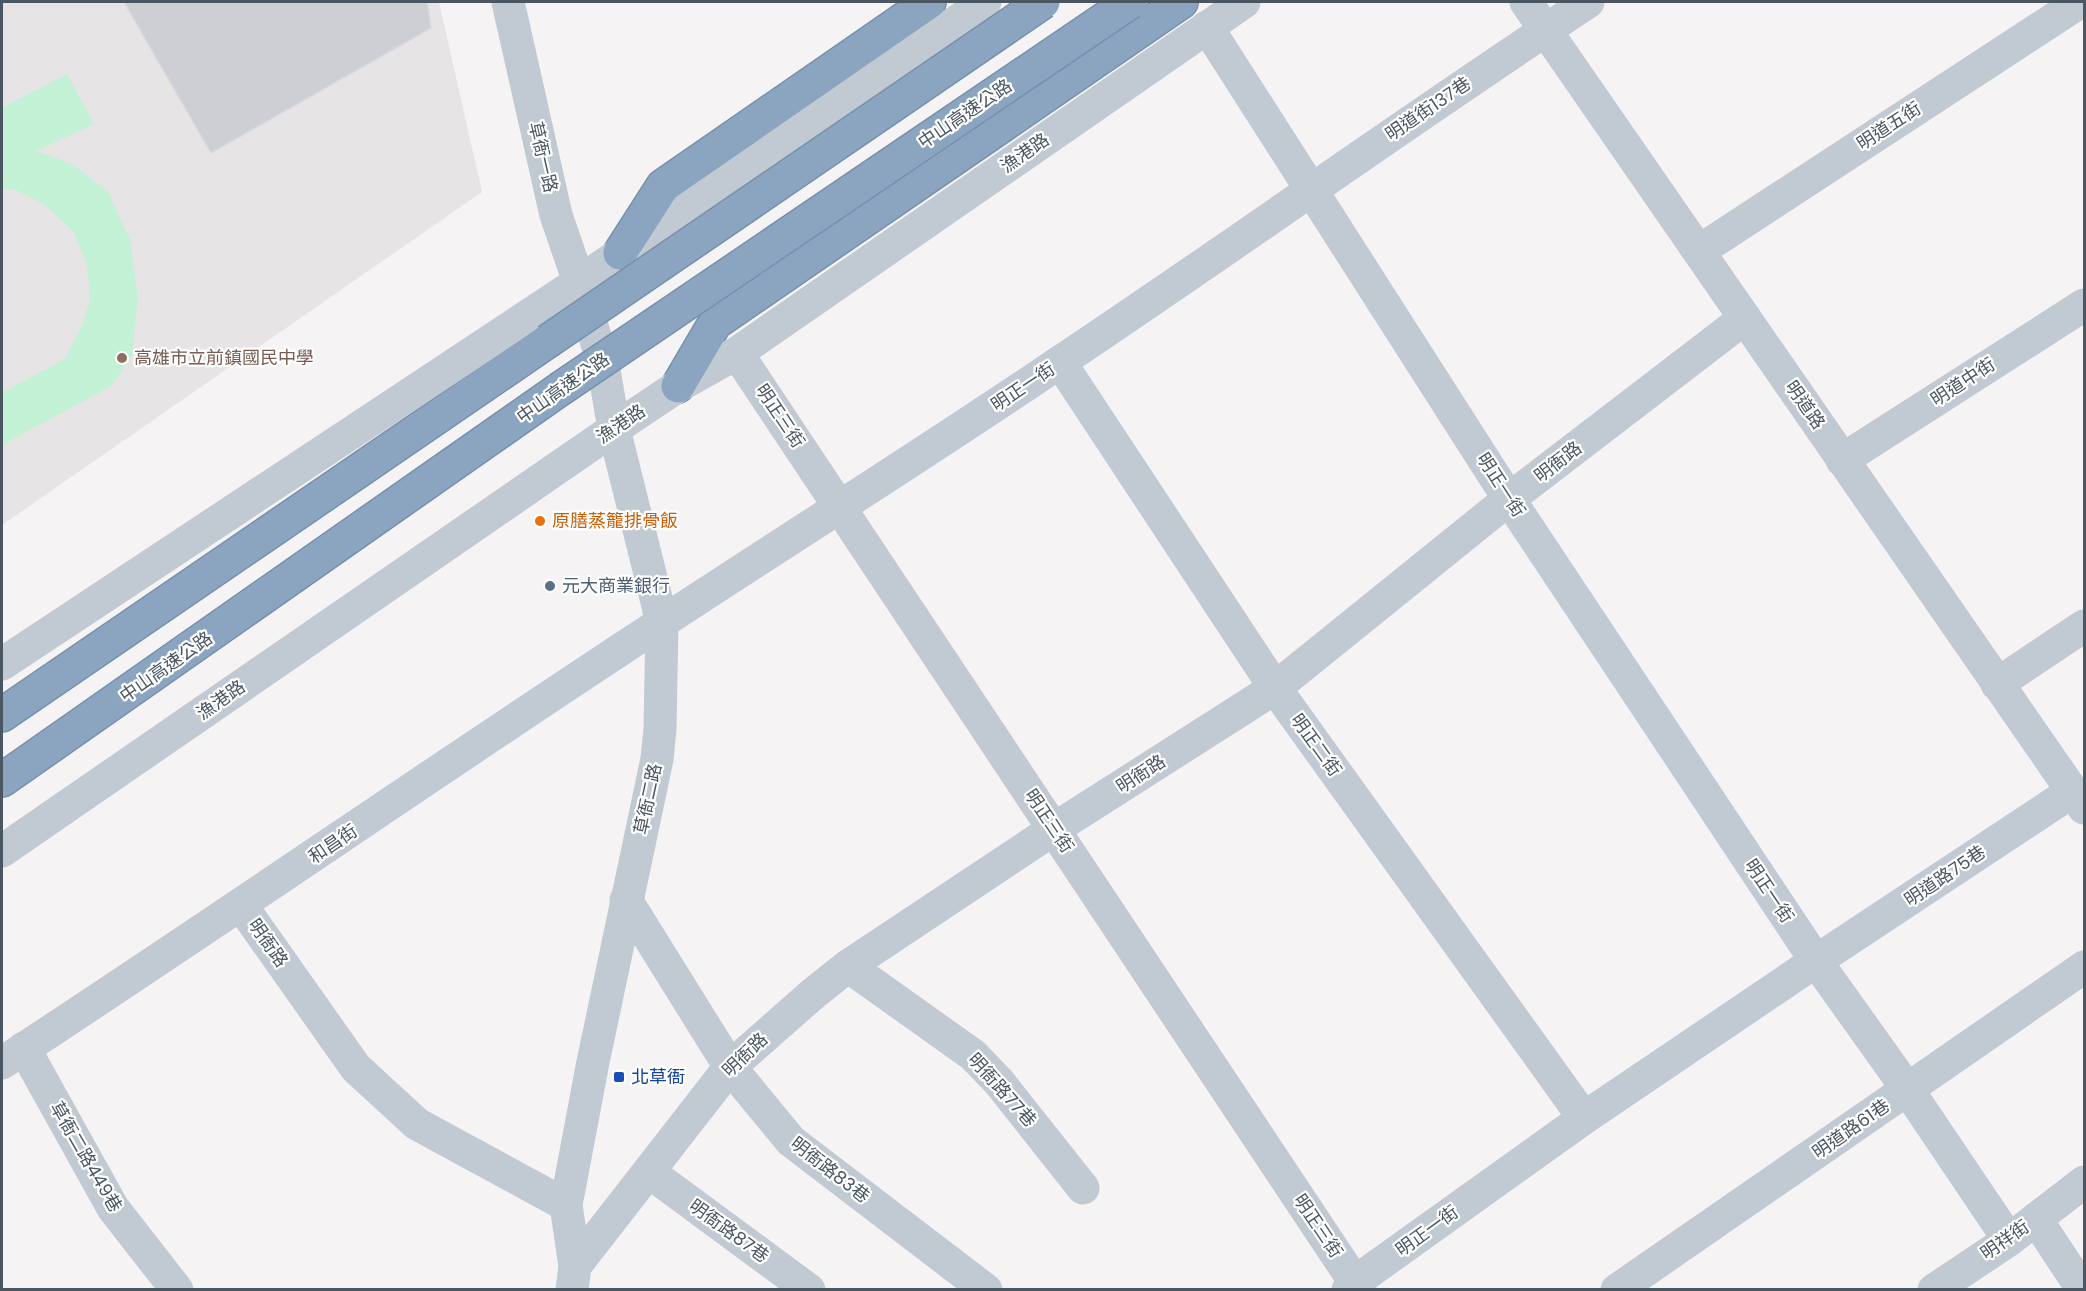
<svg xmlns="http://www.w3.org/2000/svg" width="2086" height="1291" font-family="Poppins,'Noto Sans TC',sans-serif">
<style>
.education{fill:#e6e4e5}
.green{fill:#c3f1d5}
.building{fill:#cdcfd5;stroke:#d7d9de;stroke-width:1.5}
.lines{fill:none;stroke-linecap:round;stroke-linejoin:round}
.highway-casing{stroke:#7690ad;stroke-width:36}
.minor{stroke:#c1cad2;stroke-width:33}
.highway{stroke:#8ba5c1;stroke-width:33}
.highway-bridge-casing{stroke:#7690ad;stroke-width:36;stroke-linecap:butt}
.highway-bridge{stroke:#8ba5c1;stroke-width:33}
.education-dot{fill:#8d6e63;stroke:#fff;stroke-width:2}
.food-dot{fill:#e8710a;stroke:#fff;stroke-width:2}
.service-dot{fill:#5c6f8a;stroke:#fff;stroke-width:2}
.transit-dot{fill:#1a4fb4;stroke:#fff;stroke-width:2}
.labels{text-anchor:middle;stroke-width:4.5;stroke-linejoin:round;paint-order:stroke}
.street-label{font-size:18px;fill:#4a5661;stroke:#fff}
.education-label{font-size:18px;fill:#785e54;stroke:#fff;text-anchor:start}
.food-label{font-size:18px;fill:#c56008;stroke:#fff;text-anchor:start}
.service-label{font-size:18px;fill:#4e5e75;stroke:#fff;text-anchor:start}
.transit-label{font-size:18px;fill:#164399;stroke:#fff;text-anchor:start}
</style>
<rect width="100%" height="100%" fill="#f5f3f3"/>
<polygon class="education" points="2,2 439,2 482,192 2,525"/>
<polygon class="green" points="67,74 94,124 36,151 72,164 108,192 130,240 138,298 132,355 111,386 2,445 2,393 65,359 81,328 90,301 87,264 73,231 45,205 14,189 2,189 2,108"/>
<polygon class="building" points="124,2 427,2 431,28 211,153"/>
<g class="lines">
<g class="highway-casing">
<g id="highway">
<polyline points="620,253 663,186 929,2"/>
<polyline points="678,386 715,323 1181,2"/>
<polyline points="2,715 548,341"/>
<polyline points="2,780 560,389"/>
</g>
</g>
<g class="minor">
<polyline points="508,2 556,215 579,282 603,364 614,429 662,622 660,729 657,759 593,1062 566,1205 575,1266 572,1290"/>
<polyline points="1526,2 2084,808"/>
<polyline points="1207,27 1509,499 1816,961 1584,1118 1355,1282 1348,1290"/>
<polyline points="1699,251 2080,2"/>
<polyline points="737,353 1360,1290"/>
<polyline points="1060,362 1275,688 1584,1118"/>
<polyline points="1842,460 2084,305"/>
<polyline points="2,664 579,282 985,2"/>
<polyline points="1997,684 2084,626"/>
<polyline points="2,851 614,429 678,386 737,353 1244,2"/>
<polyline points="626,900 730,1067 791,1141 986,1290"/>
<polyline points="241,905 356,1068 417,1124 566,1205"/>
<polyline points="848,966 973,1055 999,1082 1083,1188"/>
<polyline points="24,1048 113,1208 177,1290"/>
<path d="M2,1063c222,-145 440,-297 662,-442 131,-86 263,-169 393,-257 178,-119 352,-244 531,-362"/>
<polyline points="649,1172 809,1290"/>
<polyline points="2036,1219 2084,1182"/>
<polyline points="2009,1240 1908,1090 1816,961 2073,791"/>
<polyline points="575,1266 730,1067 814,993 848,966 1054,829 1275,688 1509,499 1745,318"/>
<polyline points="1617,1290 2084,967"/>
<polyline points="1934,1290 2009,1240 2036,1219 2083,1290"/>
</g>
<use href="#highway" class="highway"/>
<g class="highway-bridge-casing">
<g id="highway-bridge">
<polyline points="548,341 1043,2"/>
<polyline points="560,389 1130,2"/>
</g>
</g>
<use href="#highway-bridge" class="highway-bridge"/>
</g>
<circle class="education-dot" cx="122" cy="358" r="6"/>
<circle class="food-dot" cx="540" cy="521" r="6"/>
<circle class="service-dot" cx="550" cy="586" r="6"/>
<rect class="transit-dot" x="613" y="1071" width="12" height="12" rx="3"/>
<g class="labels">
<g class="street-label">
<text transform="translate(1428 109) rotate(-34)" y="6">明道街137巷</text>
<text transform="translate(965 114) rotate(-34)" y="6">中山高速公路</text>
<text transform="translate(1889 126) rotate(-33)" y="6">明道五街</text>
<text transform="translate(1025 153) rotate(-35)" y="6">漁港路</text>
<text transform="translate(543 157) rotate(77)" y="6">草衙一路</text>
<text transform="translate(1963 382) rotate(-33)" y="6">明道中街</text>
<text transform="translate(1023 387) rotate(-34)" y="6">明正一街</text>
<text transform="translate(563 388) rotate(-35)" y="6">中山高速公路</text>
<text transform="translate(1805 405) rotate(55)" y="6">明道路</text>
<text transform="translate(780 416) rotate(56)" y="6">明正三街</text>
<text transform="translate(621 424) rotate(-34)" y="6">漁港路</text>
<text transform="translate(1558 462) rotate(-38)" y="6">明衙路</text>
<text transform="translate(1501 485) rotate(57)" y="6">明正一街</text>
<text transform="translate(166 667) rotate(-35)" y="6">中山高速公路</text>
<text transform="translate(221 700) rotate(-35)" y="6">漁港路</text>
<text transform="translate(1316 745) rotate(54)" y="6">明正二街</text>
<text transform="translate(1141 774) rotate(-33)" y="6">明衙路</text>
<text transform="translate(648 799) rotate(-78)" y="6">草衙二路</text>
<text transform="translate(1049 821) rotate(56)" y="6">明正三街</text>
<text transform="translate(333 844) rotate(-34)" y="6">和昌街</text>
<text transform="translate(1945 876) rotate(-34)" y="6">明道路75巷</text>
<text transform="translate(1769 891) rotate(56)" y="6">明正一街</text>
<text transform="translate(268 943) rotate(55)" y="6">明衙路</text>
<text transform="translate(745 1055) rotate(-44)" y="6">明衙路</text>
<text transform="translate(1002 1090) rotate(48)" y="6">明衙路77巷</text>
<text transform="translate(1851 1129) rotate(-35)" y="6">明道路61巷</text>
<text transform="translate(86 1157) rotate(60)" y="6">草衙二路449巷</text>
<text transform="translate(830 1170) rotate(38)" y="6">明衙路83巷</text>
<text transform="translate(1318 1226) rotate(56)" y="6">明正三街</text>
<text transform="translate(729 1231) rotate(36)" y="6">明衙路87巷</text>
<text transform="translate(1427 1231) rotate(-36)" y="6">明正一街</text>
<text transform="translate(2005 1240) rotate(-35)" y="6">明祥街</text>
</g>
<g class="education-label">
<text x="134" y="364">高雄市立前鎮國民中學</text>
</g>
<g class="food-label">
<text x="552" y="527">原膳蒸籠排骨飯</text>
</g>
<g class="service-label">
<text x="562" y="592">元大商業銀行</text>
</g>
<g class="transit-label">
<text x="631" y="1083">北草衙</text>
</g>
</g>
<rect width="2086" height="1291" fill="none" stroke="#4a5661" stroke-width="6"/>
</svg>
